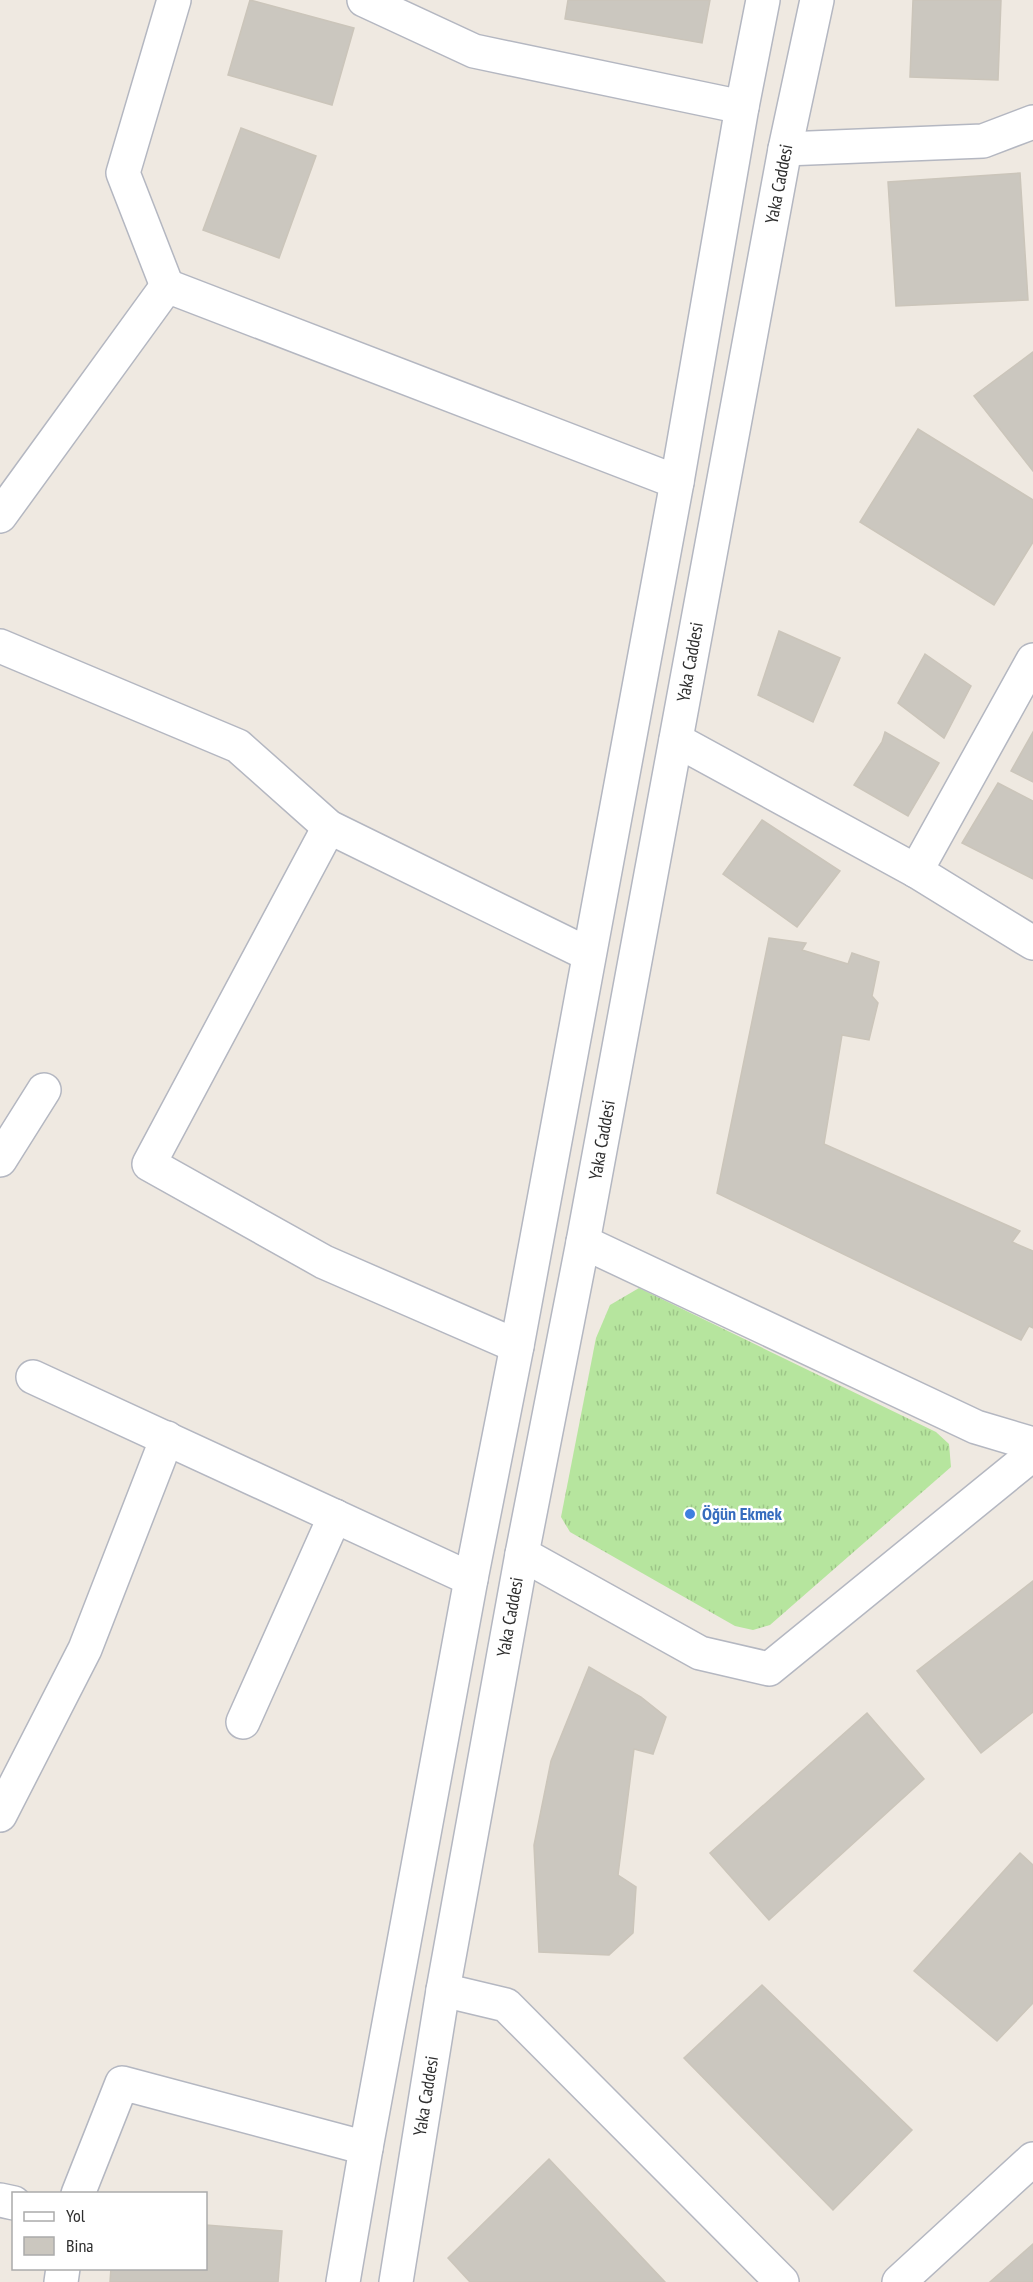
<svg xmlns="http://www.w3.org/2000/svg" width="1033" height="2282" font-family="'PT Sans Narrow',sans-serif">
<style>
.grass{fill:url(#grass-tufts)}
.building{fill:#cbc7bf;stroke:#cbc5ba;stroke-width:1.5}
.lines{fill:none;stroke-linecap:round;stroke-linejoin:round}
.street-casing{stroke:#b4b7c1;stroke-width:36}
.secondary-casing{stroke:#b4b7c1;stroke-width:36}
.street{stroke:#fff;stroke-width:33}
.secondary{stroke:#fff;stroke-width:33}
.shop-dot{fill:#3f7fe0;stroke:#fff;stroke-width:2}
.labels{text-anchor:middle;stroke-width:5;stroke-linejoin:round;paint-order:stroke}
.street-label{font-size:18px;fill:#2e2e2e;stroke:#fff}
.shop-label{font-size:18px;font-weight:bold;fill:#366cbe;stroke:#fff;text-anchor:start}
</style>
<defs>
<pattern id="grass-tufts" width="24" height="20" patternUnits="userSpaceOnUse" patternTransform="scale(1.5)"><rect width="24" height="20" fill="#b6e59e"/><path d="M3 7l-1-3M5 7V3M7 7l1-3M15 17l-1-3M17 17v-4M19 17l1-3" fill="none" stroke="#9dc588"/></pattern>
</defs>
<rect width="100%" height="100%" fill="#efe9e1"/>
<polygon class="grass" points="639,1288 936,1432 949,1444 951,1467 770,1625 753,1630 735,1626 570,1532 561,1517 596,1338 610,1305"/>
<g class="building">
<polygon points="250,0 354,28 332,105 228,75"/>
<polygon points="568,0 710,0 702,43 565,19"/>
<polygon points="913,0 1001,0 998,80 910,77"/>
<polygon points="241,128 316,156 279,258 203,230"/>
<polygon points="1020,173 1028,300 896,306 888,182"/>
<polygon points="1033,352 1033,471 974,396"/>
<polygon points="918,429 1033,500 1033,542 994,605 860,522"/>
<polygon points="779,631 840,658 813,722 758,695"/>
<polygon points="925,654 971,686 944,738 898,703"/>
<polygon points="885,732 939,763 908,816 854,785 882,742"/>
<polygon points="1033,732 1033,782 1011,771"/>
<polygon points="998,783 1033,801 1033,879 962,843"/>
<polygon points="762,820 840,871 797,927 723,874"/>
<polygon points="769,938 806,943 802,950 848,964 852,953 879,962 872,996 878,1003 869,1040 842,1035 824,1144 1020,1231 1012,1242 1033,1251 1033,1328 1029,1326 1021,1340 717,1193"/>
<polygon points="1033,1581 1033,1712 981,1753 917,1671"/>
<polygon points="589,1667 641,1697 666,1717 653,1754 634,1749 618,1875 636,1887 633,1933 609,1955 539,1952 534,1845 551,1761"/>
<polygon points="867,1713 924,1779 769,1920 710,1853"/>
<polygon points="1020,1853 1033,1865 1033,2003 997,2041 914,1971"/>
<polygon points="762,1985 912,2130 833,2210 684,2058"/>
<polygon points="549,2159 665,2282 470,2282 448,2258"/>
<polygon points="206,2225 282,2231 278,2282 110,2282 111,2268 206,2268"/>
<polygon points="1033,2244 1033,2282 990,2282"/>
</g>
<g class="lines">
<g class="street-casing">
<g id="street">
<polyline points="364,0 474,51 742,107"/>
<polyline points="785,149 983,141 1033,122"/>
<polyline points="167,286 123,173 174,0"/>
<polyline points="0,516 167,286 677,482"/>
<polyline points="0,646 238,746 329,827 588,954"/>
<polyline points="676,740 916,871 1033,943"/>
<polyline points="329,827 149,1164 324,1262 517,1346"/>
<polyline points="916,871 1033,660"/>
<polyline points="0,1160 44,1090"/>
<polyline points="583,1242 976,1427 1033,1444"/>
<polyline points="33,1377 471,1579"/>
<polyline points="522,1554 700,1653 769,1669 1033,1454"/>
<polyline points="243,1722 335,1516"/>
<polyline points="0,1815 85,1649 167,1438"/>
<polyline points="443,1990 506,2005 782,2282"/>
<polyline points="78,2194 122,2083 366,2148"/>
<polyline points="0,2200 14,2203"/>
<polyline points="61,2282 63,2268"/>
<polyline points="899,2282 1033,2159"/>
</g>
</g>
<g class="secondary-casing">
<g id="secondary">
<polyline points="343,2282 366,2148 471,1579 517,1346 677,482 742,107 763,0"/>
<polyline points="396,2282 443,1990 522,1554 583,1242 785,149 817,0"/>
</g>
</g>
<use href="#street" class="street"/>
<use href="#secondary" class="secondary"/>
</g>
<circle class="shop-dot" cx="690" cy="1514" r="6"/>
<g class="labels">
<g class="street-label">
<text transform="translate(779 184) rotate(-79)" y="6">Yaka Caddesi</text>
<text transform="translate(690 662) rotate(-80)" y="6">Yaka Caddesi</text>
<text transform="translate(602 1140) rotate(-80)" y="6">Yaka Caddesi</text>
<text transform="translate(510 1617) rotate(-80)" y="6">Yaka Caddesi</text>
<text transform="translate(426 2096) rotate(-81)" y="6">Yaka Caddesi</text>
</g>
<g class="shop-label">
<text x="702" y="1520">Öğün Ekmek</text>
</g>
</g>
<rect x="12" y="2192" width="195" height="78" fill="#ffffff" stroke="#ababab" stroke-width="1.5"/>
<rect x="24" y="2212" width="30" height="9" fill="#ffffff" stroke="#ababab" stroke-width="1.5"/>
<text x="66" y="2222" font-size="18" fill="#2e2e2e">Yol</text>
<rect x="24" y="2237" width="30" height="18" fill="#cbc7bf" stroke="#ababab" stroke-width="1.5"/>
<text x="66" y="2252" font-size="18" fill="#2e2e2e">Bina</text>
</svg>
